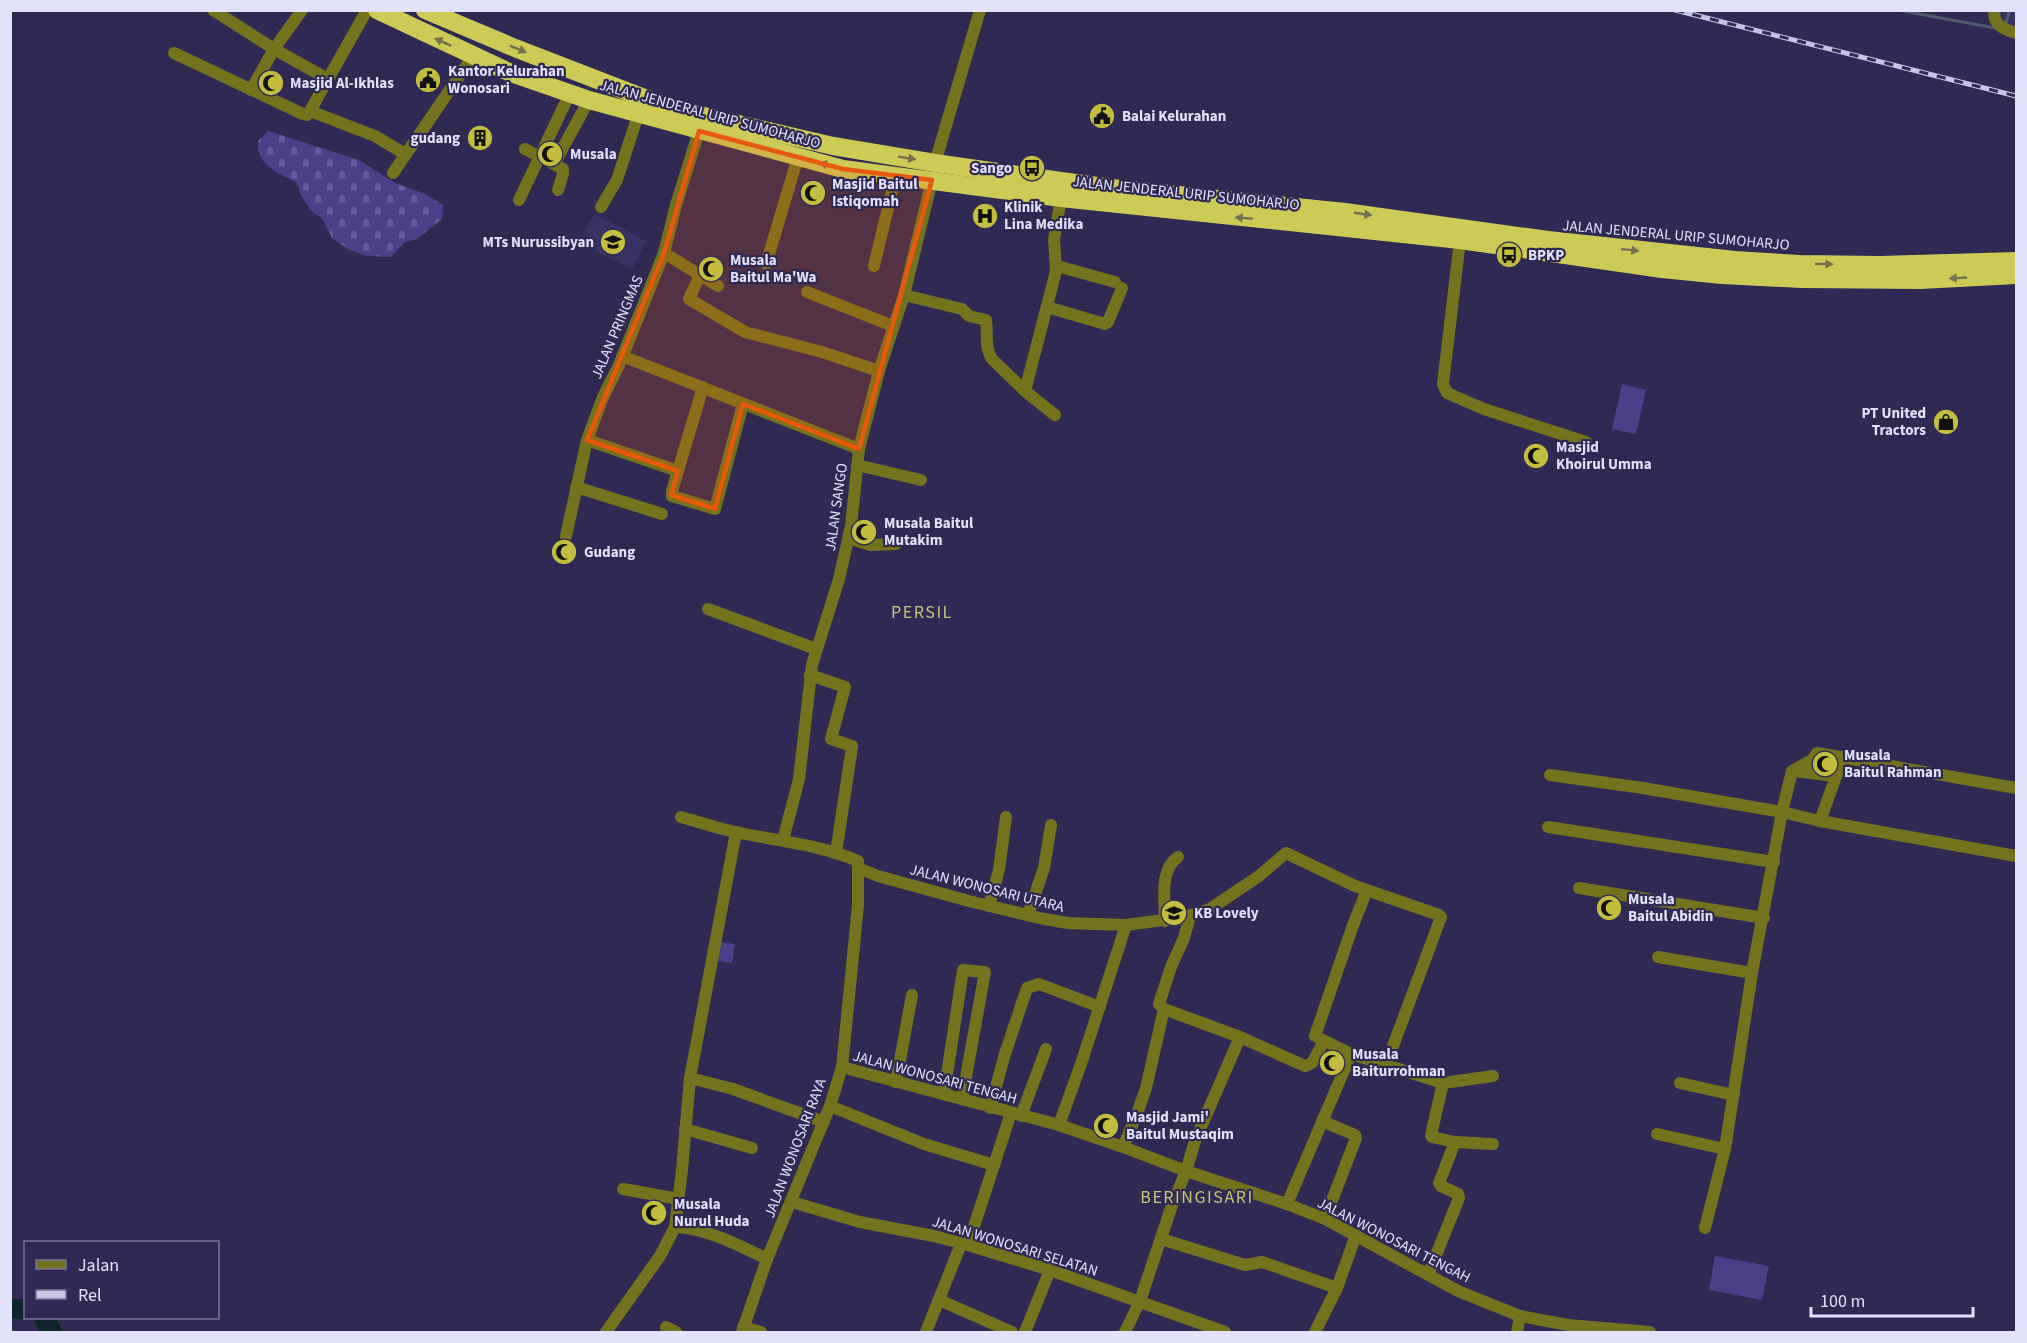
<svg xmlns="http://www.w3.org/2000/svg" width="2027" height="1343" font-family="'Source Sans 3',sans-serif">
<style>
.built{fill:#383262}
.grass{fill:#4b3f89}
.cemetery{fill:url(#cemetery-stones)}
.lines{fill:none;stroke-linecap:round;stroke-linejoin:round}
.stream{stroke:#4d5d6b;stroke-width:3}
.river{stroke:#0d242d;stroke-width:20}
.street{stroke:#75721e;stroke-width:12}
.highway{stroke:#ceca56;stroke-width:18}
.rail-casing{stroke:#c7c5e2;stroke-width:5}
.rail{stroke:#2f2953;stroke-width:3;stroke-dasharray:9;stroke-linecap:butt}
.oneway{fill:#777154}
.marked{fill:#e8590c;fill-opacity:0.2;stroke:#e8590c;stroke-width:4.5;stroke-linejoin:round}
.labels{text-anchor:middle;stroke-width:4.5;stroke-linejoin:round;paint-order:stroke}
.poi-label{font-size:15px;font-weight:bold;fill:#e3e2fd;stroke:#2f2953;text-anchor:start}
.street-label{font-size:15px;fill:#e3e2fd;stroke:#2f2953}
.quarter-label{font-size:18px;letter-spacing:1.5px;fill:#c7c577;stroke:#2f2953}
</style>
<defs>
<pattern id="cemetery-stones" width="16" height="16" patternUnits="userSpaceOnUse" patternTransform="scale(1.5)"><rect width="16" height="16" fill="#4b3f89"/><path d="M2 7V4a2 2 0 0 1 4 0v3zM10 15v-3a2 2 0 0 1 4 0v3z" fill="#655a9b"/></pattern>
</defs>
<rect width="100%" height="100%" fill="#2f2953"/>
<g class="built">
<polygon points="2002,11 2016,11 2016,34 1997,29"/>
<polygon points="594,214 646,241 632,269 579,243"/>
</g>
<g class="grass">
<polygon points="1622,384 1646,390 1636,434 1612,429"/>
<polygon points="719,942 735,944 732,963 716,961"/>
<polygon points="1715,1256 1769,1266 1762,1300 1709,1290"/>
</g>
<path class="cemetery" d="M268,131l91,29 36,23 30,11 18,11 -1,14 -25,20 -12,3 -14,15 -23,-1 -19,-6 -17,-12 -10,-20 -10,-6 -10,-15 -6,-15c-19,-9 -40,-17 -38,-41z"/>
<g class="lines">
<g class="stream">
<polyline points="1898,10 1995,28"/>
<polyline points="2005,25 2010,10"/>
</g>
<g class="river">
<polyline points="10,1309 26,1309"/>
<polyline points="44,1318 52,1332"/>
</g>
<g class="street">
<polyline points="213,10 274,49 324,77"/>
<path d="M1995,10c-4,14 10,20 21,23"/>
<polyline points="174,53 303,114 307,115 310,111 375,136 405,154"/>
<polyline points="251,90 274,49 302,10"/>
<polyline points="310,111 367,10"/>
<polyline points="525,149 563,169 563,174 558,190"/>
<polyline points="935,163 980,10"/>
<polyline points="554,164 589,100"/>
<polyline points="393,173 473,56"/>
<polyline points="519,200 570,93"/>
<polyline points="601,207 617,180 638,115"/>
<polyline points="1460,240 1443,384 1447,393 1484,409 1586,442"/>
<polyline points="664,253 718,286"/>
<polyline points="766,264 798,157"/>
<polyline points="874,266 896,175"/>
<polyline points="1057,266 1115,282"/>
<polyline points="700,275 689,299 745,332 822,352 879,371"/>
<polyline points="807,292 893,326"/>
<path d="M904,295l58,14 7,7 17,4c2,13 -2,27 6,39l33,32 30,24"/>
<polyline points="1047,307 1105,324 1108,322 1122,288"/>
<polyline points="622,356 859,449"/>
<polyline points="703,387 672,491 672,496 715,509 743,404"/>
<polyline points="1025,391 1056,271 1054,239 1061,198"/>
<polyline points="587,440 678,471"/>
<polyline points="857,465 921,480"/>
<polyline points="576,487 662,514"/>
<polyline points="566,536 587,440 603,397 619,365 664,253 676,205 699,131"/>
<polyline points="849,538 870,545 896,544"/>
<polyline points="708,609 816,649"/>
<polyline points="810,675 845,687 831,739 852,746 852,747 836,853"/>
<polyline points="1794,771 1835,776"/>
<polyline points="1550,775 1643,788 1782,812 1792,771 1812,760 1817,753 2016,788"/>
<path d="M681,817c18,5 36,11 54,15 42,9 83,12 123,29v44l-16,162 -12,39 -63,153 -25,73"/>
<polyline points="1820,821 1843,757"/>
<polyline points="1548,827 1774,862"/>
<polyline points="783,840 799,779 812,665 839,579 851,526 859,449 879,371 904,295 932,180"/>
<polyline points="858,868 878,876 969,901 1044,919 1068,923 1126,925 1185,917 1210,909 1259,876 1286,853 1355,886 1439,915 1441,917 1386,1065"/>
<polyline points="1579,888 1764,918"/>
<polyline points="1367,890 1352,928 1315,1036 1351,1054 1443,1083 1493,1076"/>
<polyline points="989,906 999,870 1006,817"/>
<polyline points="1028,915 1044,868 1051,825"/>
<path d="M1165,921c0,-21 -6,-51 13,-64"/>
<polyline points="1658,957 1752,973"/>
<polyline points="1240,1037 1305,1066 1312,1063 1324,1041"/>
<polyline points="842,1067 1059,1125 1123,1147 1186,1171 1287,1204 1325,1219 1458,1291 1520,1316 1568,1325 1650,1332"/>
<polyline points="690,1078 733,1089 824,1122"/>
<polyline points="896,1082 912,995"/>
<polyline points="1443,1083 1431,1135 1432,1137 1455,1142 1493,1144"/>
<polyline points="1680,1083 1734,1095"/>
<polyline points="944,1094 963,970 985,972 962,1099"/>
<polyline points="830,1106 924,1144 994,1165"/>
<polyline points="990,1108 1005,1054 1027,988 1039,984 1100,1007"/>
<polyline points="1021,1116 1046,1049"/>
<polyline points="1322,1121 1355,1135 1356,1138 1325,1219"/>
<polyline points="1059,1125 1081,1064 1126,925"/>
<polyline points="685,1129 752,1148"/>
<polyline points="1657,1134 1725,1149"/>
<polyline points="1123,1147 1138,1111 1146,1088 1164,1009"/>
<polyline points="623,1189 679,1199"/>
<polyline points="792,1202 860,1222 934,1236 968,1245 1050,1270 1225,1332"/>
<polyline points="1287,1204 1351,1054"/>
<path d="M675,1227c31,1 64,18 92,32"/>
<polyline points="1705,1228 1725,1149 1752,973 1782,812 1820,821 2016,856"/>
<polyline points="1161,1239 1245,1265 1262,1262 1337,1288"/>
<polyline points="968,1245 1011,1113"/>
<polyline points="1428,1275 1459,1198 1458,1194 1441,1186 1439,1183 1455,1142"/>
<polyline points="939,1300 1012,1332"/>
<polyline points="666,1327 676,1332"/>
<polyline points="743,1327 761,1332"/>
<polyline points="606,1332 660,1256 675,1227 682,1170 690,1078 736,832"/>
<polyline points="926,1332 961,1244"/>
<polyline points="1025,1332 1050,1270"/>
<polyline points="1125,1332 1140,1301 1171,1208 1186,1171 1195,1141 1240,1037 1164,1009 1159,1004 1171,967 1184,938 1190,916"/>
<polyline points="1315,1332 1337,1288 1356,1235"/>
<polyline points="1517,1332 1520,1316"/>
</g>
<g class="highway">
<polyline points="377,10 511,73 589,100 843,169 1061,198 1460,240 1662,269 1722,275 1802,279 1920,280 2016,275"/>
<polyline points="425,10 515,48 670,108 833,146 935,163 1111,188 1345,212 1548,240 1735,260 1800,264 1880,265 2016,261"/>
</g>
<g class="rail-casing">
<polyline id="rail" points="1675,10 2016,96"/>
</g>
<use href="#rail" class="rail"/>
</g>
<defs><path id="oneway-solid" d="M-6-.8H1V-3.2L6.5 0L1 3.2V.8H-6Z" transform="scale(1.5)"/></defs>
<g class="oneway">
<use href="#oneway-solid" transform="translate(443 42) rotate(-155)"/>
<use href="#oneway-solid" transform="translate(518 49) rotate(22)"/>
<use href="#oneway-solid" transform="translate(907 158) rotate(9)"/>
<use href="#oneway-solid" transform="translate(828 165) rotate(-165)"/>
<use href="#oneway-solid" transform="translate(1363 214) rotate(8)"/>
<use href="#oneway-solid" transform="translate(1244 218) rotate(-175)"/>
<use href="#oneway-solid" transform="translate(1630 250) rotate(6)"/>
<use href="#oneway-solid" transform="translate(1824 264) rotate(1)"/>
<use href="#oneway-solid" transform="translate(1958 278) rotate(177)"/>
</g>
<path class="marked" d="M699,131l144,38 89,11 -73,269 -116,-45 -28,105 -44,-14 7,-24 -91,-31 77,-187z"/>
<defs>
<g id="civic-disc" transform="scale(1.35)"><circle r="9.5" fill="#c2bd3f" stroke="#2f2953"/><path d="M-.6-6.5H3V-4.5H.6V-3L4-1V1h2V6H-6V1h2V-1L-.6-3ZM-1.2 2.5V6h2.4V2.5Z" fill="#111"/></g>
<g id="mosque-disc" transform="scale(1.35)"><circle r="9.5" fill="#c2bd3f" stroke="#2f2953"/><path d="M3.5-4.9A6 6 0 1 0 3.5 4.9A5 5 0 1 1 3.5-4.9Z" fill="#111"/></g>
<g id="building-disc" transform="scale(1.35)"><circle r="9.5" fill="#c2bd3f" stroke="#2f2953"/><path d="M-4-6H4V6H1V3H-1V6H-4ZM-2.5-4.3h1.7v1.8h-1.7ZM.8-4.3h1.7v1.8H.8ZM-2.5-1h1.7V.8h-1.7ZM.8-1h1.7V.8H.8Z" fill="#111"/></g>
<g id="bus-disc" transform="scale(1.35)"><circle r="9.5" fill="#c2bd3f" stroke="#2f2953"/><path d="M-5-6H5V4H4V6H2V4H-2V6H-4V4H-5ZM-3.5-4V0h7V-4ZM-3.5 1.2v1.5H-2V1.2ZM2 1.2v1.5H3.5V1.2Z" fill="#111"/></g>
<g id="hospital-disc" transform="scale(1.35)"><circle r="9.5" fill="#c2bd3f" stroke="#2f2953"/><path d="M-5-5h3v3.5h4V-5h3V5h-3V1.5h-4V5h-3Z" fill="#111"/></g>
<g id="school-disc" transform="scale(1.35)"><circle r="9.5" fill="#c2bd3f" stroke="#2f2953"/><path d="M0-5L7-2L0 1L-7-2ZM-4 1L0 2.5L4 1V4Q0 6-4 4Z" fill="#111"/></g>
<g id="shop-disc" transform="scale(1.35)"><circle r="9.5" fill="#c2bd3f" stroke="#2f2953"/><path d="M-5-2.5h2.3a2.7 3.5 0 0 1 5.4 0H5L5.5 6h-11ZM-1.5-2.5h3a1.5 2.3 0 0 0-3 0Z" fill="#111"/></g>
</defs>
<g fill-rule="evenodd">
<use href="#civic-disc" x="428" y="80"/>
<use href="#mosque-disc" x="271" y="83"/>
<use href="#civic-disc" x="1102" y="116"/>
<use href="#building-disc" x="480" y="138"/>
<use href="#mosque-disc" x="550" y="154"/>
<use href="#bus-disc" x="1032" y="168"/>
<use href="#mosque-disc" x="813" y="193"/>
<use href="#hospital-disc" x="985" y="216"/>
<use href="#school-disc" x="613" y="242"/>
<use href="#bus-disc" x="1509" y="255"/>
<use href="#mosque-disc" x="711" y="269"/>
<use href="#shop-disc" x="1946" y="422"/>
<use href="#mosque-disc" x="1536" y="456"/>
<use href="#mosque-disc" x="864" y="532"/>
<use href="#mosque-disc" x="564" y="552"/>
<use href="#mosque-disc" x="1825" y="764"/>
<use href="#mosque-disc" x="1609" y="908"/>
<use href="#school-disc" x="1174" y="913"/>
<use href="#mosque-disc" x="1332" y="1063"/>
<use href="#mosque-disc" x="1106" y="1126"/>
<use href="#mosque-disc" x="654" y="1213"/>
</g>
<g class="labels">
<g class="poi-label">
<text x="448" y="76">Kantor Kelurahan<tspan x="448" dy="17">Wonosari</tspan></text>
<text x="290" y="88">Masjid Al-Ikhlas</text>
<text x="1122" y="121">Balai Kelurahan</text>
<text x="460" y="143" text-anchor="end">gudang</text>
<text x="570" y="159">Musala</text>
<text x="1012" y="173" text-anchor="end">Sango</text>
<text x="832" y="189">Masjid Baitul<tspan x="832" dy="17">Istiqomah</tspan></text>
<text x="1004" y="212">Klinik<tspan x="1004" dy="17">Lina Medika</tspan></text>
<text x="594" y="247" text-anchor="end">MTs Nurussibyan</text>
<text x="1528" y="260">BPKP</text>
<text x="730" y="265">Musala<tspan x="730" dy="17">Baitul Ma'Wa</tspan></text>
<text x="1926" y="418" text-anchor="end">PT United<tspan x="1926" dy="17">Tractors</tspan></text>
<text x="1556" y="452">Masjid<tspan x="1556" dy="17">Khoirul Umma</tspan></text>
<text x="884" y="528">Musala Baitul<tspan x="884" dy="17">Mutakim</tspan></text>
<text x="584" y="557">Gudang</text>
<text x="1844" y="760">Musala<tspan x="1844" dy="17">Baitul Rahman</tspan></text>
<text x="1628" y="904">Musala<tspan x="1628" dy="17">Baitul Abidin</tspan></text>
<text x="1194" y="918">KB Lovely</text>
<text x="1352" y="1059">Musala<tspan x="1352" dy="17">Baiturrohman</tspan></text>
<text x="1126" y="1122">Masjid Jami'<tspan x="1126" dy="17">Baitul Mustaqim</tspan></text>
<text x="674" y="1209">Musala<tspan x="674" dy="17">Nurul Huda</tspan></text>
</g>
<g class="street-label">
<text transform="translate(710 114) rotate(15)" y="5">JALAN JENDERAL URIP SUMOHARJO</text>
<text transform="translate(1186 193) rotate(6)" y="5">JALAN JENDERAL URIP SUMOHARJO</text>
<text transform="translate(1676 235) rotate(5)" y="5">JALAN JENDERAL URIP SUMOHARJO</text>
<text transform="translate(617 327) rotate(-67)" y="5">JALAN PRINGMAS</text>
<text transform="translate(836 507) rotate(-82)" y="5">JALAN SANGO</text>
<text transform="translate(987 888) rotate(14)" y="5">JALAN WONOSARI UTARA</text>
<text transform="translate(935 1077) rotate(15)" y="5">JALAN WONOSARI TENGAH</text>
<text transform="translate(795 1148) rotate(-69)" y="5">JALAN WONOSARI RAYA</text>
<text transform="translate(1394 1240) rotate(27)" y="5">JALAN WONOSARI TENGAH</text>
<text transform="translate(1015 1246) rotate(17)" y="5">JALAN WONOSARI SELATAN</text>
</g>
<g class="quarter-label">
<text x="922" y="618">PERSIL</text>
<text x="1197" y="1203">BERINGISARI</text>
</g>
</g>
<rect width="2027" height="1343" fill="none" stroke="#e3e2fd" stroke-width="24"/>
<rect x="24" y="1241" width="195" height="78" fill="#2f2953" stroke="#777397" stroke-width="1.5"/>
<rect x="36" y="1260" width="30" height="9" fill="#75721e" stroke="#777397" stroke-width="1.5"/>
<text x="78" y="1271" font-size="18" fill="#e3e2fd">Jalan</text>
<rect x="36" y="1290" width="30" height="9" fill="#c7c5e2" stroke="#777397" stroke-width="1.5"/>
<text x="78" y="1301" font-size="18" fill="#e3e2fd">Rel</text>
<path d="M1811 1307v9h162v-9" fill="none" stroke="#e3e2fd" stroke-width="3"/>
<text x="1820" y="1307" font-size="18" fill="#e3e2fd" stroke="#2f2953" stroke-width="4.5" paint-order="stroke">100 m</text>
</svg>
